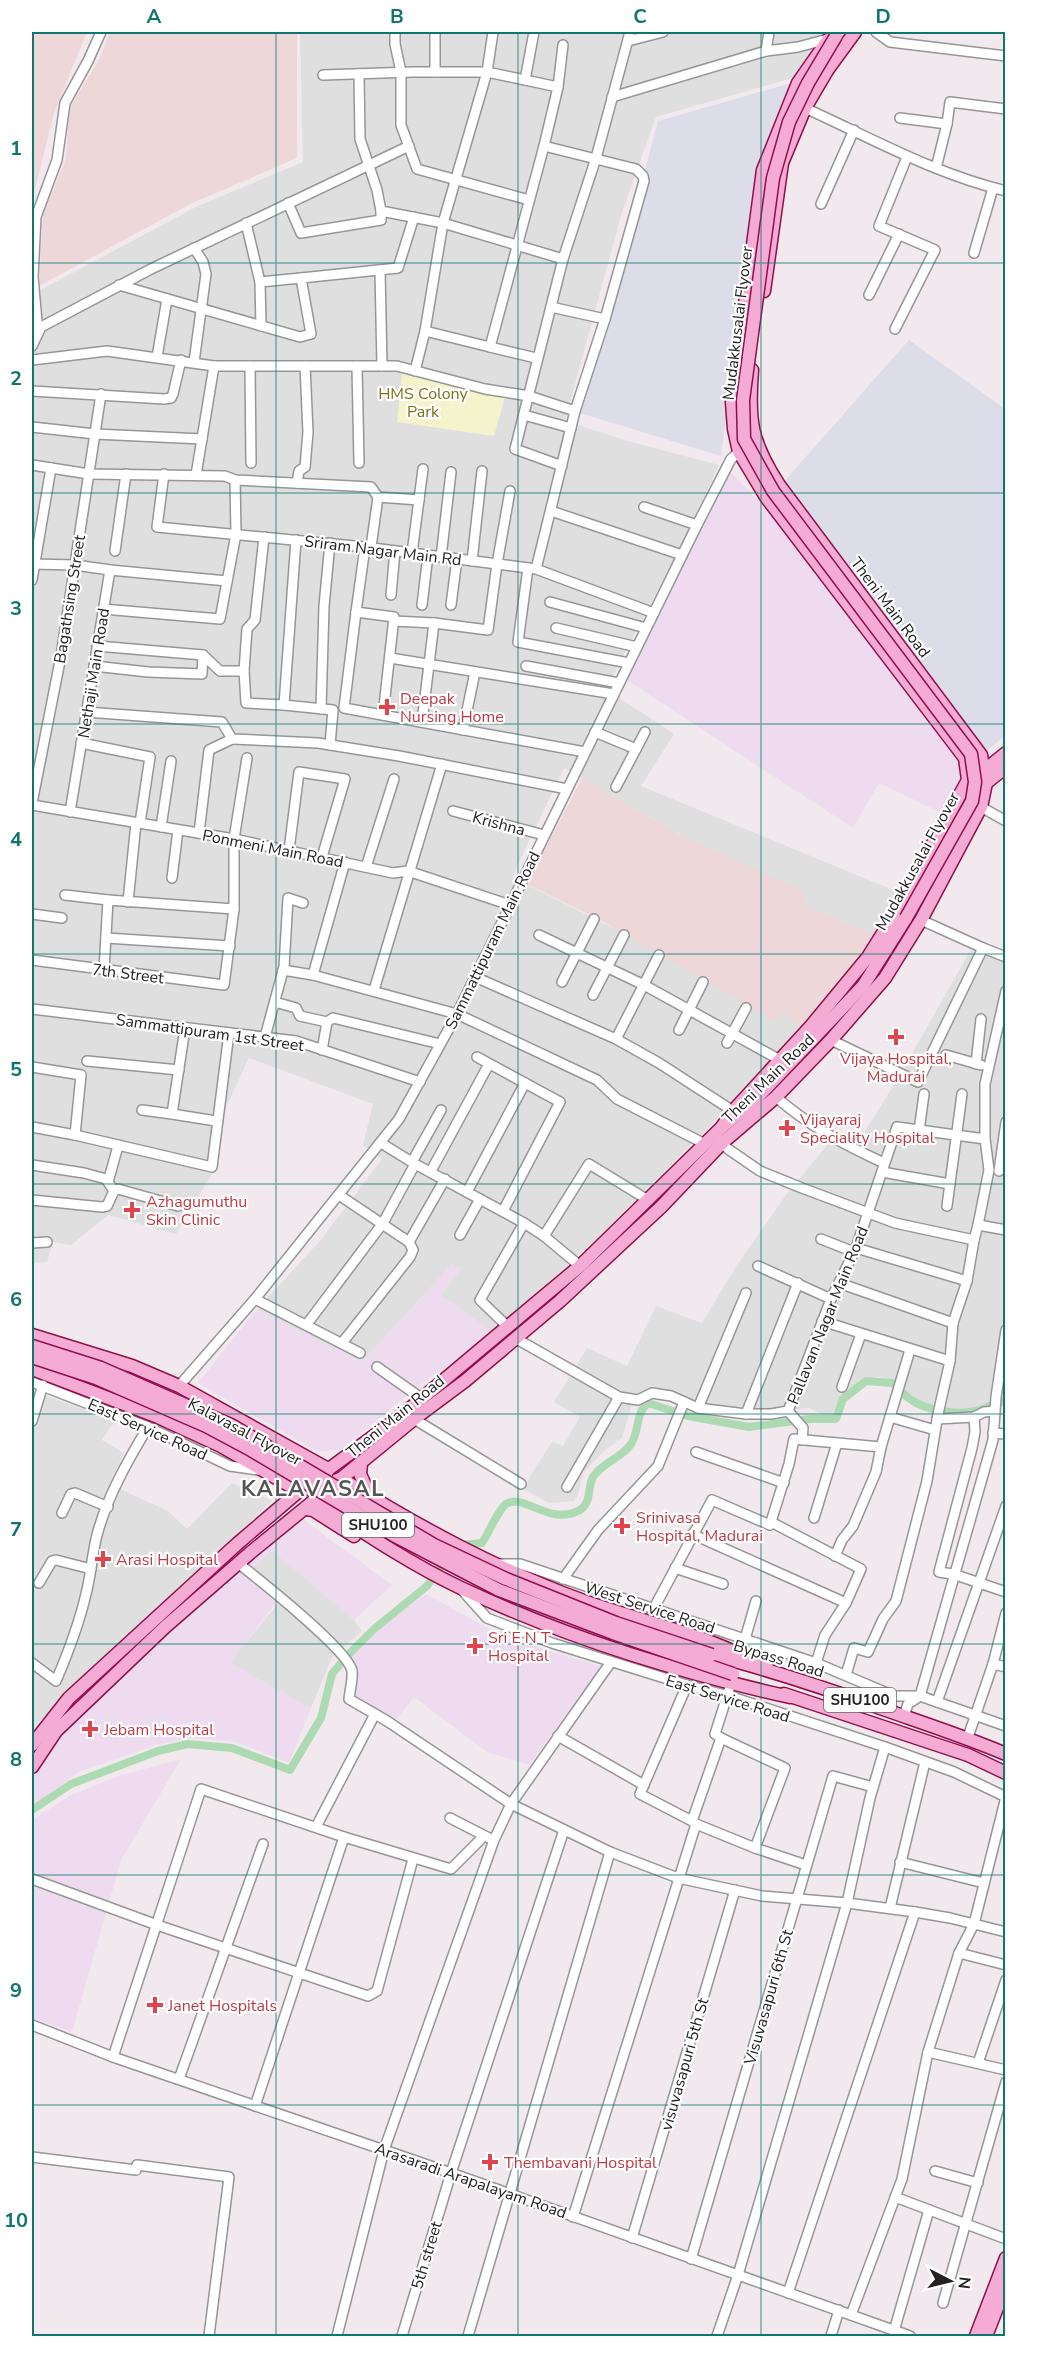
<svg xmlns="http://www.w3.org/2000/svg" width="1037" height="2368" font-family="'Nunito Sans',sans-serif">
<style>
.residential{fill:#dfdfdf}
.commercial{fill:#eedbef}
.industrial{fill:#dddce9}
.farmland{fill:#edd7d8}
.park{fill:#f5f3cc}
.lines{fill:none;stroke-linecap:round;stroke-linejoin:round}
.canal{stroke:#aedab3;stroke-width:8}
.minor-casing{stroke:#969696;stroke-width:12}
.major-casing{stroke:#900f4a;stroke-width:15}
.minor{stroke:#fff;stroke-width:9}
.major{stroke:#f4acd4;stroke-width:12}
.major-bridge-casing{stroke:#900f4a;stroke-width:15;stroke-linecap:butt}
.major-bridge{stroke:#f4acd4;stroke-width:12}
.grid{fill:none;stroke:#0f766e;stroke-width:1.5;stroke-opacity:0.55}
.health-dot{fill:#e0444e;stroke:#fff;stroke-width:2}
.labels{text-anchor:middle;stroke-width:4.5;stroke-linejoin:round;paint-order:stroke}
.shield{fill:#fff;stroke:#646464;stroke-width:1.5}
.shield-label{font-size:15px;font-weight:bold;fill:#222}
.street-label{font-size:16px;fill:#222;stroke:#fff}
.park-label{font-size:16px;fill:#787417;stroke:#fff}
.health-label{font-size:16px;fill:#be3a42;stroke:#fff;text-anchor:start}
.district-label{font-size:22px;font-weight:bold;letter-spacing:1.5px;fill:#555;stroke:#fff}
.neatline{fill:none;stroke:#0f766e;stroke-width:2}
.grid-label{font-size:20px;text-anchor:middle;font-weight:bold;fill:#0f766e}
</style>
<rect width="100%" height="100%" fill="#f1e9ed"/>
<g class="residential">
<polygon points="300,32 826,32 796,77 656,117 622,212 565,421 631,442 719,465 687,534 606,689 674,734 641,786 898,892 878,936 805,906 564,768 512,877 784,1014 802,1027 740,1096 604,1231 494,1333 440,1295 461,1269 452,1264 362,1362 257,1309 320,1241 382,1159 363,1145 373,1104 249,1058 224,1111 215,1169 176,1234 108,1215 71,1245 53,1242 47,1262 32,1263 32,210 35,217 33,294 196,207 303,162"/>
<polygon points="970,951 1005,956 1005,1396 997,1398 980,1408 968,1411 929,1406 915,1400 892,1379 879,1377 864,1379 842,1396 833,1417 826,1416 809,1408 750,1416 660,1395 633,1401 622,1438 604,1451 583,1473 578,1495 574,1501 549,1503 525,1490 530,1476 552,1442 563,1446 580,1417 554,1402 587,1348 627,1366 656,1306 702,1323 737,1265 786,1195 828,1144 859,1141 903,1070"/>
<polygon points="32,1391 115,1420 102,1440 124,1453 112,1479 122,1490 168,1511 187,1529 232,1483 272,1501 129,1634 32,1729"/>
<polygon points="272,1550 354,1620 362,1631 332,1657 311,1708 229,1663 285,1595 250,1569"/>
</g>
<g class="commercial">
<polygon points="728,470 766,508 960,763 962,780 944,814 879,783 853,828 622,677"/>
<polygon points="452,1264 462,1269 440,1295 494,1333 416,1388 342,1449 318,1452 198,1383 257,1309 362,1362"/>
<polygon points="301,1518 392,1585 354,1620 272,1550 250,1569 241,1561"/>
<polygon points="237,1569 276,1603 230,1663 311,1708 289,1763 237,1742 190,1738 156,1745 79,1772 32,1806 32,1772 56,1735 111,1681"/>
<polygon points="426,1594 504,1637 603,1667 529,1765 487,1752 414,1697 395,1721 355,1696 356,1671 350,1658 390,1619"/>
<polygon points="181,1759 121,1860 72,2032 32,2018 32,1820 71,1795 119,1776"/>
</g>
<g class="industrial">
<polygon points="795,82 758,169 721,456 580,413 658,121"/>
<polygon points="909,340 1005,409 1005,735 985,753 782,484"/>
</g>
<g class="farmland">
<polygon points="32,32 87,32 54,113 32,201"/>
<polygon points="110,32 297,32 297,158 190,204 39,286 43,215 66,159 69,109 100,58"/>
<polygon points="582,778 684,837 806,892 805,906 878,936 802,1027 784,1014 773,1020 602,921 527,884"/>
</g>
<polygon class="park" points="402,374 505,397 494,436 397,422"/>
<g class="lines">
<g class="canal">
<path d="M461,1545l21,-2c7,-10 15,-32 24,-39 17,-12 43,23 74,6 12,-8 7,-22 13,-33 10,-15 29,-19 38,-33 9,-13 4,-31 17,-41l40,13 61,11 61,-8h26l7,-20 23,-18 27,2c6,5 11,12 17,16 16,12 50,17 69,11 10,-3 16,-8 27,-9"/>
<polyline points="32,1810 71,1784 158,1751 187,1744 232,1748 290,1770 321,1718 332,1674 347,1656 374,1629 427,1586 446,1559"/>
</g>
<g class="minor-casing">
<g id="minor">
<polyline points="395,32 395,44 401,72 401,125 417,169 529,200"/>
<polyline points="876,32 890,42 1006,56"/>
<polyline points="628,41 663,32"/>
<polyline points="766,51 769,32"/>
<polyline points="435,72 435,32"/>
<polyline points="359,74 360,139 377,190 381,211 443,223 563,259"/>
<polyline points="323,75 412,72 487,72 493,32"/>
<polyline points="525,80 534,32"/>
<polyline points="558,87 563,45"/>
<polyline points="612,97 766,51 798,47 828,39"/>
<path d="M805,108c66,30 130,66 201,83"/>
<polyline points="900,118 947,124 950,102 1006,109"/>
<polyline points="936,168 947,124"/>
<polyline points="288,203 301,233 381,220 381,211"/>
<polyline points="821,204 854,130"/>
<polyline points="246,223 260,282 261,326"/>
<polyline points="974,253 993,188"/>
<polyline points="380,270 382,366"/>
<polyline points="260,282 301,278"/>
<polyline points="119,285 300,337 311,334 301,278 398,268 414,217"/>
<polyline points="869,295 899,234"/>
<polyline points="551,307 605,319"/>
<polyline points="895,329 935,250 879,226 907,157"/>
<polyline points="425,331 490,347"/>
<polyline points="38,333 33,277 36,217 57,160 65,103 88,61 101,32"/>
<polyline points="32,346 41,327 151,269 409,146"/>
<polyline points="157,357 167,299"/>
<polyline points="536,358 490,347 544,146"/>
<polyline points="32,360 107,351 214,366 397,366 485,389 529,396 575,411 536,569"/>
<polyline points="194,362 206,274 203,262 194,248"/>
<polyline points="250,366 251,463"/>
<polyline points="357,366 359,463"/>
<polyline points="415,371 425,331 443,223 487,72 558,87 544,146 636,169 643,176 644,181 605,319 575,411"/>
<polyline points="32,391 164,399 171,398 173,394 181,360"/>
<polyline points="524,415 571,428"/>
<polyline points="32,427 95,434 202,439"/>
<polyline points="32,465 89,474 225,476 235,480 371,487 378,497 419,500"/>
<polyline points="562,466 515,449 563,259 596,158 630,32"/>
<polyline points="164,474 157,527 365,547 536,569 654,613"/>
<polyline points="196,475 214,366"/>
<polyline points="297,483 299,471 305,467 308,432 305,366"/>
<polyline points="644,507 697,525"/>
<polyline points="551,511 682,555"/>
<polyline points="296,540 284,705 333,710 330,745"/>
<polyline points="365,547 356,612 394,617 383,715"/>
<polyline points="371,547 378,497"/>
<polyline points="115,551 126,474"/>
<polyline points="412,553 423,469"/>
<polyline points="441,557 451,472"/>
<polyline points="472,561 482,471"/>
<polyline points="32,564 75,565 110,570 70,812"/>
<polyline points="528,568 518,642 629,663"/>
<polyline points="110,570 227,581"/>
<polyline points="32,580 51,468"/>
<polyline points="391,595 395,551"/>
<polyline points="550,602 646,628"/>
<polyline points="422,605 428,555"/>
<polyline points="451,605 457,559"/>
<polyline points="103,609 220,619 236,534 235,480"/>
<polyline points="356,612 344,708 585,752"/>
<polyline points="394,621 434,623"/>
<polyline points="556,628 637,647"/>
<polyline points="203,655 220,671 244,671 247,629 255,620 264,537"/>
<polyline points="390,658 614,694"/>
<polyline points="94,666 148,672 202,674 203,655 97,646"/>
<polyline points="526,666 619,683"/>
<polyline points="244,671 246,703 284,705"/>
<polyline points="321,709 324,606 330,543"/>
<polyline points="86,712 222,722 232,739 318,743 399,756 567,789"/>
<polyline points="422,722 434,623 488,630 497,564 510,491"/>
<polyline points="463,730 475,672"/>
<polyline points="595,732 636,749"/>
<polyline points="81,743 150,757 140,823"/>
<polyline points="616,787 645,732"/>
<polyline points="32,803 61,656 101,394"/>
<polyline points="32,805 234,839 393,873 408,871 510,905"/>
<polyline points="981,807 1006,821"/>
<polyline points="453,811 544,835"/>
<polyline points="161,827 171,761"/>
<polyline points="199,833 209,750 232,739"/>
<polyline points="289,850 299,772 345,779 322,857"/>
<polyline points="366,867 394,779"/>
<polyline points="172,878 178,830"/>
<polyline points="65,895 108,900"/>
<polyline points="128,902 136,823"/>
<polyline points="32,914 62,918"/>
<polyline points="921,920 983,948"/>
<polyline points="539,935 644,985 780,1060"/>
<polyline points="106,938 230,946"/>
<polyline points="32,960 224,985 234,909"/>
<polyline points="104,970 108,900 234,909 234,839 247,758"/>
<polyline points="283,970 313,975 345,862"/>
<polyline points="313,975 457,1014 597,1080 617,1099 705,1144"/>
<polyline points="475,977 616,1039 659,955"/>
<polyline points="562,982 594,919"/>
<polyline points="374,990 442,764"/>
<polyline points="593,995 624,935"/>
<polyline points="275,1002 296,1008 300,1016 327,1022 322,1050"/>
<polyline points="32,1009 296,1041 420,1082"/>
<polyline points="327,1022 333,1018 440,1044"/>
<polyline points="679,1030 703,982"/>
<polyline points="265,1037 284,967 288,898 303,903"/>
<polyline points="616,1039 659,1063 733,1111"/>
<polyline points="831,1040 918,1082 983,948 1006,957"/>
<polyline points="727,1043 746,1008"/>
<polyline points="946,1055 981,1065"/>
<polyline points="477,1057 560,1102 503,1211"/>
<polyline points="87,1061 179,1070"/>
<polyline points="976,1064 981,1019"/>
<polyline points="32,1067 81,1075 75,1135"/>
<path d="M776,1097c33,29 69,48 108,66"/>
<polyline points="142,1110 172,1114 185,1028"/>
<polyline points="172,1114 216,1121"/>
<polyline points="32,1127 75,1135 212,1167 229,1033"/>
<polyline points="919,1131 924,1094"/>
<polyline points="718,1139 728,1149 760,1171 802,1188 895,1223 974,1240 978,1225 1006,1230"/>
<polyline points="985,1139 985,1084 1006,991"/>
<polyline points="381,1143 415,1164 524,1223 544,1236 580,1266"/>
<polyline points="412,1162 441,1110"/>
<polyline points="32,1165 84,1173 106,1179 114,1191"/>
<polyline points="431,1171 489,1064"/>
<polyline points="999,1171 1006,1122"/>
<polyline points="882,1172 950,1184"/>
<polyline points="108,1182 118,1146"/>
<polyline points="467,1192 525,1083"/>
<polyline points="339,1195 409,1242 413,1250 410,1257 342,1343"/>
<polyline points="32,1200 102,1207 107,1206 114,1191 118,1189 178,1206"/>
<polyline points="947,1206 962,1094"/>
<polyline points="460,1235 480,1199"/>
<polyline points="544,1236 589,1164 648,1200"/>
<polyline points="821,1239 854,1252"/>
<polyline points="409,1242 445,1179"/>
<polyline points="32,1243 47,1242"/>
<polyline points="856,1248 967,1281"/>
<polyline points="758,1266 831,1299"/>
<polyline points="839,1283 953,1323"/>
<polyline points="255,1299 360,1353"/>
<polyline points="822,1321 950,1361"/>
<polyline points="307,1324 383,1223 415,1164"/>
<polyline points="508,1327 480,1300 524,1223"/>
<polyline points="515,1338 619,1397 638,1400 652,1393 671,1396 698,1408 746,1414 771,1414 788,1411 831,1299 856,1248 897,1127 985,1139 989,1170 978,1225"/>
<polyline points="377,1367 421,1398"/>
<polyline points="32,1382 148,1427 230,1466 258,1470"/>
<polyline points="179,1386 255,1299 399,1119 457,1014 697,525 731,459 739,452"/>
<polyline points="842,1387 861,1334"/>
<polyline points="698,1408 746,1293"/>
<polyline points="788,1411 803,1428 802,1440"/>
<polyline points="746,1414 798,1283"/>
<polyline points="890,1417 935,1430"/>
<polyline points="974,1417 975,1432 972,1448 939,1572 953,1574 1006,1592"/>
<polyline points="414,1419 521,1484"/>
<polyline points="937,1419 974,1417 984,1412 994,1411"/>
<polyline points="32,1421 43,1385"/>
<polyline points="993,1433 1006,1434"/>
<polyline points="696,1452 784,1483"/>
<polyline points="567,1487 619,1397"/>
<polyline points="62,1513 71,1494 75,1493 108,1507"/>
<polyline points="814,1518 837,1443"/>
<polyline points="692,1534 846,1603 861,1569 771,1522"/>
<polyline points="835,1556 842,1540 853,1526 876,1472 881,1447"/>
<path d="M238,1563c19,15 111,88 114,108 1,8 -2,19 -3,28l38,22 124,83 99,48 68,26 84,18 85,7 68,9 35,6 56,14"/>
<polyline points="499,1564 520,1564 816,1663 894,1696 920,1696 1006,1726"/>
<polyline points="675,1568 723,1584"/>
<polyline points="563,1579 598,1530 658,1466 684,1402"/>
<polyline points="39,1583 52,1561 56,1560 91,1569"/>
<polyline points="461,1589 487,1618 552,1643 687,1685 729,1696 885,1747 954,1772 1006,1797"/>
<polyline points="654,1608 712,1500 770,1525 789,1464 794,1439 881,1447 910,1350"/>
<polyline points="745,1639 756,1601"/>
<path d="M32,1663l24,18c12,-28 23,-57 30,-87 5,-19 6,-40 11,-59 10,-38 31,-75 51,-108"/>
<polyline points="816,1663 825,1635 846,1603"/>
<polyline points="993,1664 1006,1667"/>
<polyline points="846,1675 854,1648 868,1652 883,1619 896,1601 927,1481 938,1414 950,1361 953,1323 967,1281 974,1240"/>
<polyline points="687,1685 640,1794 692,1821"/>
<polyline points="937,1702 1006,1506"/>
<polyline points="904,1716 908,1704 920,1696 993,1440 996,1397 1006,1330"/>
<polyline points="558,1736 644,1785"/>
<polyline points="968,1737 993,1664 1006,1613"/>
<polyline points="450,1818 489,1838"/>
<polyline points="696,1824 755,1848 785,1768 721,1738"/>
<polyline points="316,1827 375,1714"/>
<polyline points="755,1848 806,1865"/>
<polyline points="900,1862 984,1883"/>
<polyline points="32,1879 157,1925 368,1996 377,1991 413,1859"/>
<polyline points="890,1908 925,1762"/>
<polyline points="959,1953 1006,1965"/>
<polyline points="32,2025 113,2057 451,2173 910,2336"/>
<polyline points="928,2052 1006,2070"/>
<polyline points="113,2057 201,1789 344,1837 451,1869 484,1836"/>
<polyline points="978,2063 1006,1980"/>
<polyline points="179,2079 263,1844"/>
<polyline points="255,2106 344,1837"/>
<polyline points="32,2157 136,2170 137,2165 229,2177 209,2336"/>
<polyline points="935,2171 978,2183"/>
<polyline points="895,2197 1006,2239"/>
<polyline points="573,2217 696,1824 692,1821 721,1738 715,1734 729,1690"/>
<polyline points="632,2238 735,1890"/>
<polyline points="691,2259 833,1776 873,1787"/>
<polyline points="788,2293 915,1912"/>
<polyline points="943,2303 1006,2082"/>
<polyline points="851,2315 902,2179 928,2052 959,1953 974,1924 1006,1797"/>
<polyline points="894,2331 929,2210"/>
<polyline points="337,2336 384,2150 494,1840 511,1804 611,1662"/>
<polyline points="402,2336 451,2173 564,1830"/>
<polyline points="468,2336 610,1852"/>
<polyline points="717,2336 738,2275 847,1903 870,1798 885,1747"/>
<polyline points="831,2336 839,2310"/>
</g>
</g>
<g class="major-casing">
<g id="major">
<polyline points="764,291 782,163 805,108 828,69 855,32"/>
<polyline points="980,774 1006,753"/>
<polyline points="980,782 986,783 1006,767"/>
<polyline points="722,1127 733,1111 811,1026 868,957 890,922 968,780 965,758 766,497 739,452 734,429 732,402 763,170 798,83 828,40"/>
<polyline points="32,1335 132,1366 179,1386 328,1469 326,1474"/>
<polyline points="32,1369 158,1417 221,1446 299,1491 306,1489"/>
<polyline points="361,1464 360,1474 370,1496"/>
<path d="M337,1480l5,-1c77,48 154,90 239,121 63,23 131,35 188,70"/>
<path d="M318,1496l-2,5c47,31 94,63 145,87 104,49 216,84 329,109"/>
<polyline points="306,1509 313,1510 354,1536"/>
<path d="M712,1655c59,15 116,34 174,55 40,14 80,27 120,44"/>
<polyline points="784,1694 968,1755 1006,1773"/>
<polyline points="32,1745 69,1698 237,1544 299,1491 401,1416 580,1266 722,1127 755,1100 863,986 906,918"/>
<path d="M32,1767l24,-36 109,-104 85,-74 164,-134 51,-38 95,-80 101,-94 61,-64 54,-46 55,-57 54,-62 36,-58 27,-51 33,-62 5,-24 -5,-28 -202,-270c-28,-43 -31,-64 -27,-115"/>
<polyline points="976,2336 1006,2258"/>
<polyline points="986,2336 1006,2285"/>
</g>
</g>
<use href="#minor" class="minor"/>
<use href="#major" class="major"/>
<g class="major-bridge-casing">
<g id="major-bridge">
<polyline points="836,36 808,83 789,122 773,178 743,400 744,439 773,491 971,754 975,782 972,801 906,918"/>
<polyline points="32,1346 101,1368 231,1425 434,1545 506,1579 616,1623 712,1655"/>
<polyline points="32,1357 96,1378 206,1426 251,1450 397,1537 499,1590 613,1633 733,1674"/>
</g>
</g>
<use href="#major-bridge" class="major-bridge"/>
</g>
<path class="grid" d="M276,32v2304M518,32v2304M761,32v2304M32,263h974M32,493h974M32,724h974M32,954h974M32,1184h974M32,1414h974M32,1644h974M32,1875h974M32,2105h974"/>
<g class="health-dot">
<path d="M384 698h6v6h6v6h-6v6h-6v-6h-6v-6h6z"/>
<path d="M893 1028h6v6h6v6h-6v6h-6v-6h-6v-6h6z"/>
<path d="M784 1119h6v6h6v6h-6v6h-6v-6h-6v-6h6z"/>
<path d="M129 1201h6v6h6v6h-6v6h-6v-6h-6v-6h6z"/>
<path d="M619 1517h6v6h6v6h-6v6h-6v-6h-6v-6h6z"/>
<path d="M100 1550h6v6h6v6h-6v6h-6v-6h-6v-6h6z"/>
<path d="M472 1637h6v6h6v6h-6v6h-6v-6h-6v-6h6z"/>
<path d="M87 1720h6v6h6v6h-6v6h-6v-6h-6v-6h6z"/>
<path d="M152 1996h6v6h6v6h-6v6h-6v-6h-6v-6h6z"/>
<path d="M487 2153h6v6h6v6h-6v6h-6v-6h-6v-6h6z"/>
</g>
<g class="labels">
<g class="shield">
<rect x="342" y="1513" width="72" height="24" rx="4.5"/>
<rect x="824" y="1688" width="72" height="24" rx="4.5"/>
</g>
<g class="shield-label">
<text x="378" y="1530">SHU100</text>
<text x="860" y="1705">SHU100</text>
</g>
<g class="street-label">
<text transform="translate(737 323) rotate(-83)" y="6">Mudakkusalai Flyover</text>
<text transform="translate(383 550) rotate(7)" y="6">Sriram Nagar Main Rd</text>
<text transform="translate(69 599) rotate(-81)" y="6">Bagathsing Street</text>
<text transform="translate(891 607) rotate(53)" y="6">Theni Main Road</text>
<text transform="translate(93 673) rotate(-81)" y="6">Nethaji Main Road</text>
<text transform="translate(499 823) rotate(15)" y="6">Krishna</text>
<text transform="translate(273 848) rotate(11)" y="6">Ponmeni Main Road</text>
<text transform="translate(917 861) rotate(-61)" y="6">Mudakkusalai Flyover</text>
<text transform="translate(492 940) rotate(-64)" y="6">Sammattipuram Main Road</text>
<text transform="translate(128 973) rotate(7)" y="6">7th Street</text>
<text transform="translate(210 1032) rotate(8)" y="6">Sammattipuram 1st Street</text>
<text transform="translate(768 1078) rotate(-44)" y="6">Theni Main Road</text>
<text transform="translate(827 1315) rotate(-68)" y="6">Pallavan Nagar Main Road</text>
<text transform="translate(395 1416) rotate(-39)" y="6">Theni Main Road</text>
<text transform="translate(148 1429) rotate(24)" y="6">East Service Road</text>
<text transform="translate(245 1431) rotate(28)" y="6">Kalavasal Flyover</text>
<text transform="translate(650 1607) rotate(18)" y="6">West Service Road</text>
<text transform="translate(779 1658) rotate(17)" y="6">Bypass Road</text>
<text transform="translate(728 1698) rotate(17)" y="6">East Service Road</text>
<text transform="translate(768 1997) rotate(-74)" y="6">Visuvasapuri 6th St</text>
<text transform="translate(684 2064) rotate(-74)" y="6">visuvasapuri 5th St</text>
<text transform="translate(471 2180) rotate(19)" y="6">Arasaradi Arapalayam Road</text>
<text transform="translate(426 2255) rotate(-73)" y="6">5th street</text>
</g>
<g class="park-label">
<text x="423" y="399">HMS Colony<tspan x="423" dy="18">Park</tspan></text>
</g>
<g class="health-label">
<text x="400" y="704">Deepak<tspan x="400" dy="18">Nursing Home</tspan></text>
<text x="896" y="1064" text-anchor="middle">Vijaya Hospital,<tspan x="896" dy="18">Madurai</tspan></text>
<text x="800" y="1125">Vijayaraj<tspan x="800" dy="18">Speciality Hospital</tspan></text>
<text x="146" y="1207">Azhagumuthu<tspan x="146" dy="18">Skin Clinic</tspan></text>
<text x="636" y="1523">Srinivasa<tspan x="636" dy="18">Hospital, Madurai</tspan></text>
<text x="116" y="1565">Arasi Hospital</text>
<text x="488" y="1643">Sri E N T<tspan x="488" dy="18">Hospital</tspan></text>
<text x="104" y="1735">Jebam Hospital</text>
<text x="168" y="2011">Janet Hospitals</text>
<text x="504" y="2168">Thembavani Hospital</text>
</g>
<g class="district-label">
<text x="313" y="1496">KALAVASAL</text>
</g>
</g>
<rect width="1037" height="2368" fill="none" stroke="#ffffff" stroke-width="66"/>
<g transform="translate(950 2281) rotate(97)" stroke="#ffffff" stroke-width="4.5" paint-order="stroke">
<path d="M0-4.5L10 22L0 15L-10 22Z" fill="#222222"/>
<text y="-9" font-size="16" font-weight="bold" text-anchor="middle" fill="#222222">N</text>
</g>
<rect x="33" y="33" width="971" height="2302" class="neatline"/>
<g class="grid-label">
<text x="154" y="23">A</text>
<text x="397" y="23">B</text>
<text x="640" y="23">C</text>
<text x="883" y="23">D</text>
<text x="16" y="155">1</text>
<text x="16" y="385">2</text>
<text x="16" y="615">3</text>
<text x="16" y="846">4</text>
<text x="16" y="1076">5</text>
<text x="16" y="1306">6</text>
<text x="16" y="1536">7</text>
<text x="16" y="1766">8</text>
<text x="16" y="1997">9</text>
<text x="16" y="2227">10</text>
</g>
</svg>
